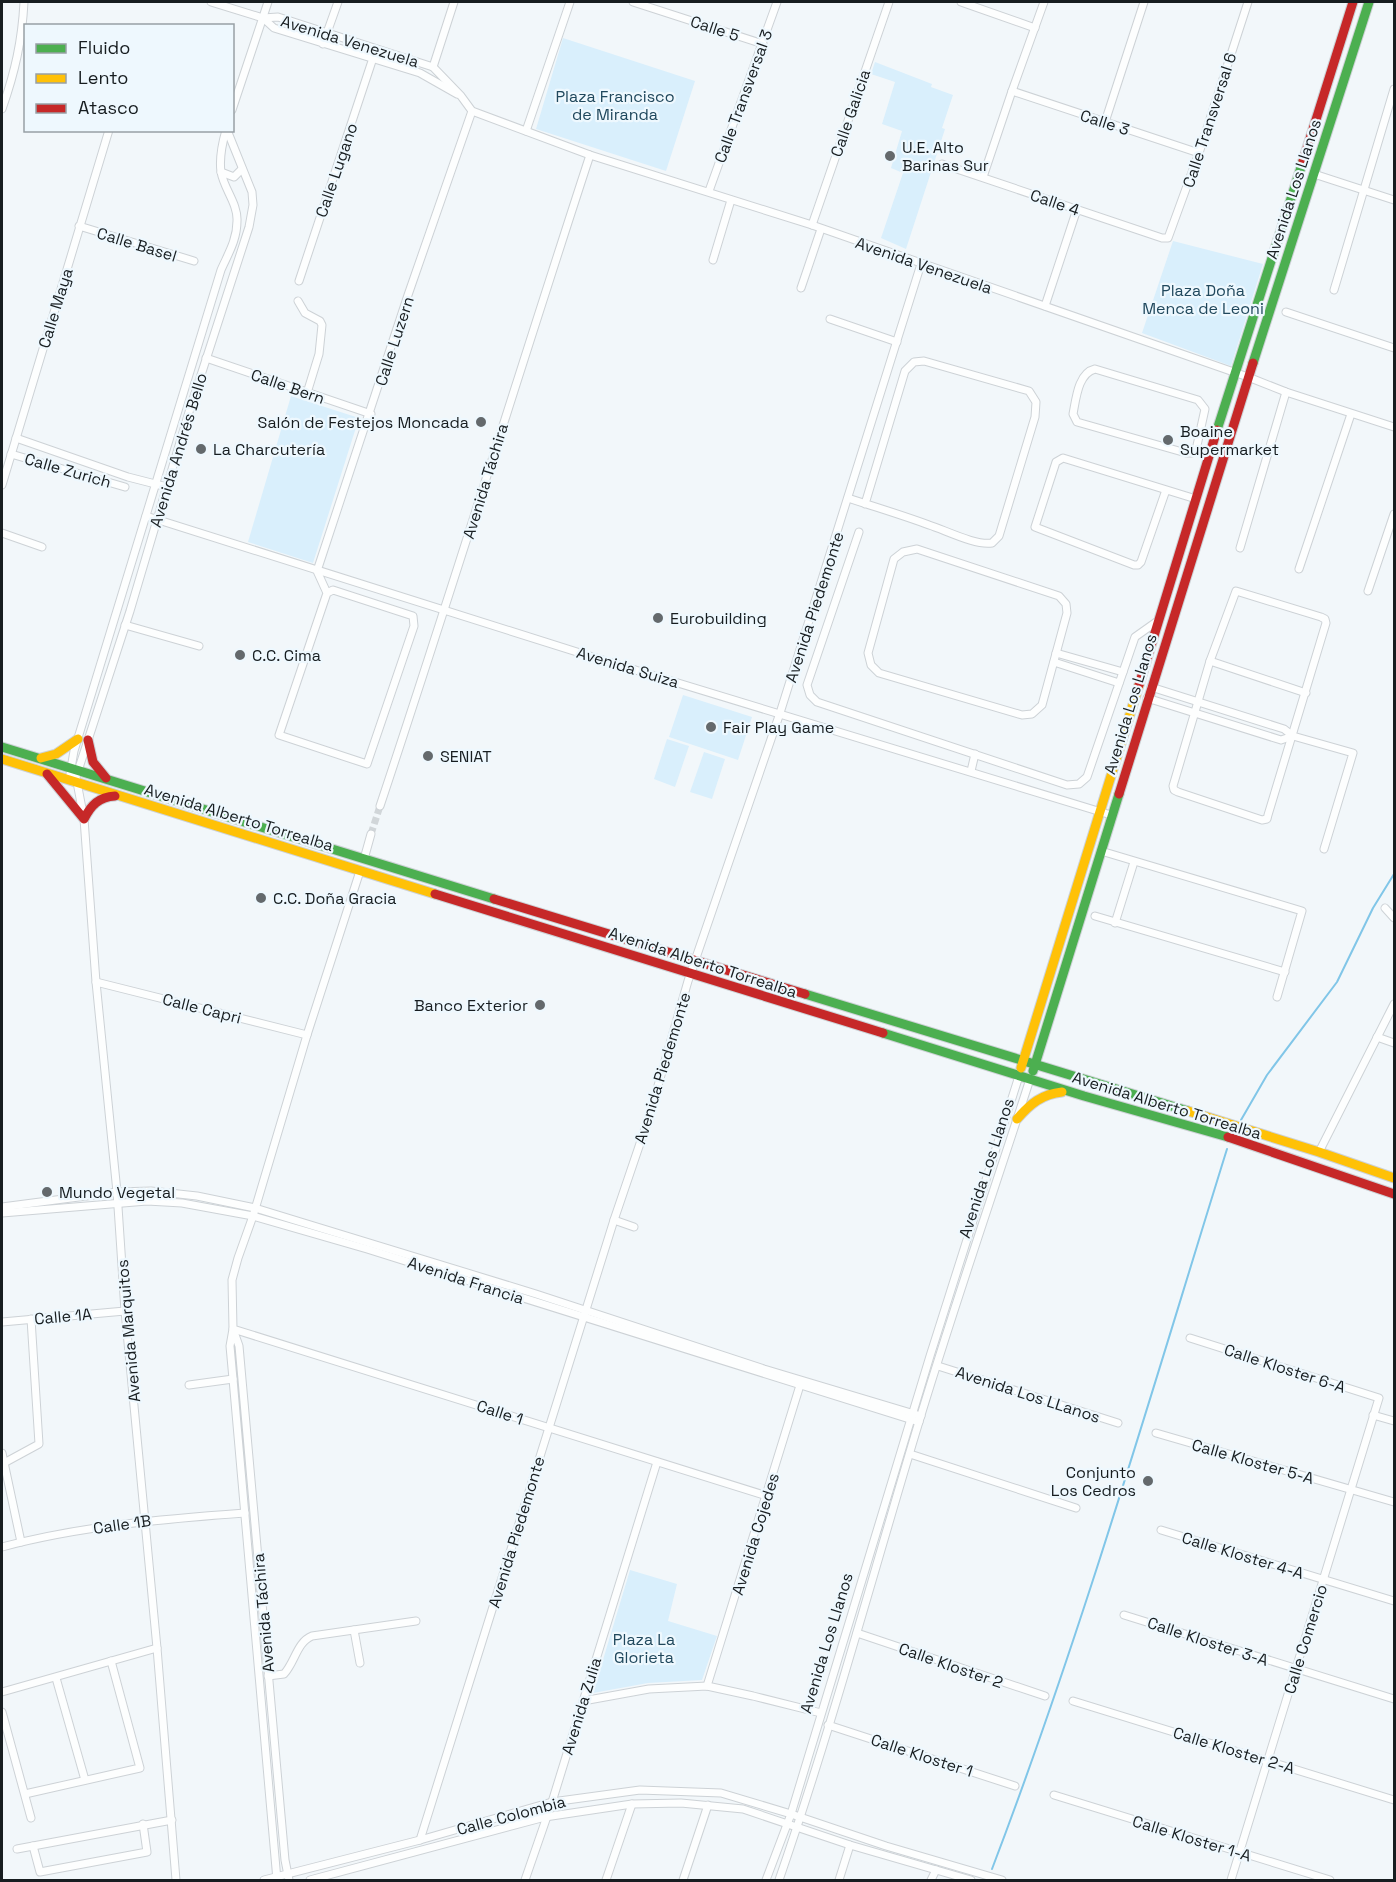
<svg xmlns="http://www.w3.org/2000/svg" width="1396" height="1882" font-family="'Space Grotesk',sans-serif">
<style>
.green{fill:#d9effc}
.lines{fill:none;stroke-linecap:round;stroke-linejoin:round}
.stream{stroke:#81c6e8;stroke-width:2}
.street-tunnel{stroke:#d1d6d9;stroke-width:7;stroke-dasharray:7 3.5;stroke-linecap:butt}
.street-casing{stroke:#cdd2d6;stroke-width:9}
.fast-casing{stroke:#cdd2d6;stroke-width:11}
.slow-casing{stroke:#cdd2d6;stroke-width:11}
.jam-casing{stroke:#cdd2d6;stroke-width:11}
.street{stroke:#fdfefe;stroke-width:7}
.fast{stroke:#4caf50;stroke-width:9}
.slow{stroke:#ffc107;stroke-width:9}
.jam{stroke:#c62828;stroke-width:9}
.poi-dot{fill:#64696c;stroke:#eef8fe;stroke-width:2}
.labels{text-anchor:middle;stroke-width:4.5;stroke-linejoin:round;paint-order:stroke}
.street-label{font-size:16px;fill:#171d20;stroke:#eef8fe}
.park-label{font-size:16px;fill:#20485d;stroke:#eef8fe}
.poi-label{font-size:16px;fill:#171d20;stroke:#eef8fe;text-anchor:start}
</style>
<rect width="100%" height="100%" fill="#f2f7fa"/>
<g class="green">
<polygon points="563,38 695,81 666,171 536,129"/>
<polygon points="875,62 932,84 931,87 953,95 942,128 945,129 906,249 881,238 903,173 891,168 902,131 882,124 895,82 871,74"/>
<polygon points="1173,241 1263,264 1231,366 1142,333"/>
<polygon points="291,396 359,418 313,563 248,542"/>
<polygon points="683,695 752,717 738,760 669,737"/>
<polygon points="667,739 689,746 675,787 654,779"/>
<polygon points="704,752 725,759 712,799 690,792"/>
<polygon points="630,1570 677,1584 668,1621 717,1636 702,1680 648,1683 593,1693"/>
</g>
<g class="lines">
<g class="stream">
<polyline points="1241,1120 1267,1075 1337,982 1373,908 1394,874"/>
<path d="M992,1869c90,-236 160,-479 235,-720"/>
</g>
<polyline class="street-tunnel" points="371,834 380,806"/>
<g class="street-casing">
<g id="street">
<polyline points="211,2 263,18 278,17 433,67 461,96 472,111 590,155 812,225 1248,377 1286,392 1394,427"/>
<polyline points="633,2 763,44"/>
<polyline points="961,2 1035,28"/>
<polyline points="263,18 274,28 420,73 457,94"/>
<polyline points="323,44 338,2"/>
<polyline points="433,67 454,2"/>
<polyline points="1012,91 1199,153"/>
<path d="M2,109c13,-37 20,-68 22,-107"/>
<polyline points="232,110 268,2"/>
<polyline points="1105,122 1144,2"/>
<polyline points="526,131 570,2"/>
<polyline points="942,164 1162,238 1168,238 1199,153 1248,2"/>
<polyline points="221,172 234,177 242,169"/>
<polyline points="1314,174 1394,200"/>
<polyline points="983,177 1012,91 1044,2"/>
<polyline points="709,191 777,2"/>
<polyline points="812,225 889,2"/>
<polyline points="79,226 194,261"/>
<polyline points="713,260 731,200"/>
<polyline points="299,281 373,58"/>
<polyline points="801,288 821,229"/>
<polyline points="1334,290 1394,89"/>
<polyline points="298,301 305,313 320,321 322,325 319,354 307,393"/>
<polyline points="1045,306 1077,209"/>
<polyline points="1286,312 1394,348"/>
<polyline points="830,319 897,342"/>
<polyline points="206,358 371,414"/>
<path d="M1095,369l103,31 7,9 -9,41 -4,3h-6l-109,-31 -4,-8c3,-15 5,-41 22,-45z"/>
<polyline points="16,438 128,477 167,487"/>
<polyline points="11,454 125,487"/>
<polyline points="2,485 109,130"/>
<polyline points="1166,490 1141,562 1138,565 1134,565 1035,527 1056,462 1063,458 1196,499"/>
<path d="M848,498c27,9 54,17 81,27 16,5 47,21 63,18l7,-7 36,-119 1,-15 -7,-11 -105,-30 -10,1 -9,9 -40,133"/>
<polyline points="146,516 596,658 1111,815"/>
<polyline points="859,532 807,685 810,695 817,702 1067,785 1079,784 1087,777 1135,637 1159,620"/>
<polyline points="2,533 42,547"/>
<polyline points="1240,548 1286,392"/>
<polygon points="917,549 1059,596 1066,604 1067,613 1042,705 1032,714 1022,715 879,673 871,665 868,653 894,559 903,552"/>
<polyline points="1299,569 1351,414"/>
<polygon points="1236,591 1321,617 1325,619 1326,623 1268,815 1267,819 1262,820 1178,792 1174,790 1173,786 1210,661"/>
<polyline points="1368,591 1394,514"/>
<polyline points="327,593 333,590 413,616 414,626 367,764 279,735 327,593 317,571 408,295 472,111"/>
<polyline points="125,625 199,646"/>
<polyline points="1056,653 1123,672"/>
<polyline points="1210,661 1306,693"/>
<polyline points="1054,662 1119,683"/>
<polyline points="1151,687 1284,729 1293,736 1353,753 1324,849"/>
<polyline points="1147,698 1281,740 1293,736"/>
<polyline points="971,771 975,754"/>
<path d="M73,782l-3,-8 4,-23 147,-481c7,-16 16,-30 16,-49 1,-17 -13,-32 -16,-49 -2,-14 1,-28 5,-42"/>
<path d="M380,806c72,-216 139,-434 210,-651"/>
<polyline points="1101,851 1302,911 1277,997"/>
<polyline points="364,859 371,834"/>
<polyline points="360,871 307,1035 253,1216 238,1258 232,1280 233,1329 767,1496"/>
<polyline points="1385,908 1394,918"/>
<polyline points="1095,916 1285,972"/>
<polyline points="1115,923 1134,862"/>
<polyline points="96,982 307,1035"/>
<polyline points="1377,1037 1394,1043"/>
<polyline points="1319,1152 1394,1004"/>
<polyline points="2,1207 117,1192 151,1191 197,1196 255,1208 536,1294 764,1369 921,1416"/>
<polyline points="2,1213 147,1201 182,1203 253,1216 367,1249 919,1422"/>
<polyline points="614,1220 634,1227"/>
<polyline points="2,1322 125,1311"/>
<polyline points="1190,1338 1379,1398 1231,1880"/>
<polyline points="938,1366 1118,1423"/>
<polyline points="189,1385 233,1379"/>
<polyline points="1373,1415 1394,1421"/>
<polyline points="1156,1433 1394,1502"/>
<polyline points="2,1453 21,1542"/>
<polyline points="910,1454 1076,1508"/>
<polyline points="4,1463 39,1444 31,1319"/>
<polyline points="1161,1530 1394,1601"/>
<path d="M2,1547c79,-21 161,-28 243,-34"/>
<polyline points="1124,1615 1394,1699"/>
<polyline points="354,1630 360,1663"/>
<polyline points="857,1633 1045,1696"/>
<path d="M268,1676l16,-2c11,-12 13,-32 28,-38l104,-15"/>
<polyline points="56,1678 85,1780"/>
<polyline points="707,1686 801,1382"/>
<polyline points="2,1692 157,1648"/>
<polyline points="583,1701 649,1689 707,1686 753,1696 821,1713"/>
<polyline points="1073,1701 1394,1800"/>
<polyline points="2,1712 31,1818"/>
<polyline points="828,1725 1015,1786"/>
<polyline points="25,1794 140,1768 111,1661"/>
<polyline points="1054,1795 1330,1880"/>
<polyline points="420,1840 614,1220 649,1117 688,981 780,713 921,264"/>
<polyline points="33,1846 40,1872 147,1852 143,1824"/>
<polyline points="17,1849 172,1820"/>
<polyline points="176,1880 157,1648 125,1311 117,1192 96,982 84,819 76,777 130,611 189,412 249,227 253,205 252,192 227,130"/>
<polyline points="264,1880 420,1840 552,1802 640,1790 721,1793 791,1814 886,1846 1002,1880"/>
<polyline points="277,1880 233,1379 230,1346 233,1329 239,1346 285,1860 289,1880"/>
<polyline points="310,1880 545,1817 632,1804 681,1803 743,1809 850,1845 971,1880"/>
<polyline points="525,1880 552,1802 657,1462"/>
<polyline points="606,1880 632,1804"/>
<polyline points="683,1880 708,1805"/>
<polyline points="766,1880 791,1814 930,1356 1019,1076"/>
<path d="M779,1880c52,-150 93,-303 139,-455 35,-116 75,-231 112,-346"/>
<polyline points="839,1880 850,1845"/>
<polyline points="931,1880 936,1870"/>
</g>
</g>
<g class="fast-casing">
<g id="fast">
<polyline points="1253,363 1369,2"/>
<polyline points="1217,430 1303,161"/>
<polyline points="2,747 494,899"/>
<polyline points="805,994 1188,1111"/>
<polyline points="883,1033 1084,1096 1228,1137"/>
<polyline points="1033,1071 1119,794"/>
</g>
</g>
<g class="slow-casing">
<g id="slow">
<polyline points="41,758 56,754 78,739"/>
<polyline points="2,759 435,894"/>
<polyline points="1021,1068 1139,685"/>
<polyline points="1188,1111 1319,1152 1394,1178"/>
<path d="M1017,1119c13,-15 25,-25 45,-27"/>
</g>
</g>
<g class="jam-casing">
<g id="jam">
<polyline points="1303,161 1353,2"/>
<polyline points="1139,685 1217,430"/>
<polyline points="88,740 93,762 106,778"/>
<path d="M47,774l37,45c7,-14 15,-22 31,-23"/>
<polyline points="1119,794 1253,363"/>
<polyline points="435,894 883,1033"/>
<polyline points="494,899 805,994"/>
<polyline points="1228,1137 1394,1194"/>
</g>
</g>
<use href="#street" class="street"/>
<use href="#fast" class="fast"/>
<use href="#slow" class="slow"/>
<use href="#jam" class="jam"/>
</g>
<g class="poi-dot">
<circle cx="890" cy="156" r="6"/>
<circle cx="481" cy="422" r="6"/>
<circle cx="1168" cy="440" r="6"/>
<circle cx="201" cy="449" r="6"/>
<circle cx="658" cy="618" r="6"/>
<circle cx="240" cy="655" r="6"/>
<circle cx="711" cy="727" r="6"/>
<circle cx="428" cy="756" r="6"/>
<circle cx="261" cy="898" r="6"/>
<circle cx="540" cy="1005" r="6"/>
<circle cx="47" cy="1192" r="6"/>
<circle cx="1148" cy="1481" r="6"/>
</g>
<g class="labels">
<g class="street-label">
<text transform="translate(715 28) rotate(18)" y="6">Calle 5</text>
<text transform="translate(350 41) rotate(17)" y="6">Avenida Venezuela</text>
<text transform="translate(743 96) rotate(-70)" y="6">Calle Transversal 3</text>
<text transform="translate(850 113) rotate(-71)" y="6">Calle Galicia</text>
<text transform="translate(1209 120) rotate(-72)" y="6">Calle Transversal 6</text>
<text transform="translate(1105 122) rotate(18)" y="6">Calle 3</text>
<text transform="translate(336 170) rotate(-71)" y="6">Calle Lugano</text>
<text transform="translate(1293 189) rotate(-72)" y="6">Avenida Los Llanos</text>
<text transform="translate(1055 202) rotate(19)" y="6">Calle 4</text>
<text transform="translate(137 244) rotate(17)" y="6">Calle Basel</text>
<text transform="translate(924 265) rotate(19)" y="6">Avenida Venezuela</text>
<text transform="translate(55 308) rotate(-73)" y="6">Calle Maya</text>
<text transform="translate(394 341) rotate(-72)" y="6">Calle Luzern</text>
<text transform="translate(288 386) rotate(19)" y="6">Calle Bern</text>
<text transform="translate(178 450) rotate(-73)" y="6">Avenida Andrés Bello</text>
<text transform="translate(68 470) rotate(16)" y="6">Calle Zurich</text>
<text transform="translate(485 481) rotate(-73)" y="6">Avenida Táchira</text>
<text transform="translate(814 607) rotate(-72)" y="6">Avenida Piedemonte</text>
<text transform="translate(628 667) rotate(17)" y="6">Avenida Suiza</text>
<text transform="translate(1130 704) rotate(-73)" y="6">Avenida Los Llanos</text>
<text transform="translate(239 817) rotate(17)" y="6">Avenida Alberto Torrealba</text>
<text transform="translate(703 962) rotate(18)" y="6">Avenida Alberto Torrealba</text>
<text transform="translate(202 1008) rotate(14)" y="6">Calle Capri</text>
<text transform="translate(662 1068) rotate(-73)" y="6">Avenida Piedemonte</text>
<text transform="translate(1167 1105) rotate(17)" y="6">Avenida Alberto Torrealba</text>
<text transform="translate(986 1168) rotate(-72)" y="6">Avenida Los Llanos</text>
<text transform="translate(466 1280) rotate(18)" y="6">Avenida Francia</text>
<text transform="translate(63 1316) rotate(-5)" y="6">Calle 1A</text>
<text transform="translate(128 1331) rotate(-95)" y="6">Avenida Marquitos</text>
<text transform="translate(1285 1368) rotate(18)" y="6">Calle Kloster 6-A</text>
<text transform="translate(1028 1394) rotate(18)" y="6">Avenida Los LLanos</text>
<text transform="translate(500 1412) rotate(18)" y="6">Calle 1</text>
<text transform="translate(1253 1461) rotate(16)" y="6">Calle Kloster 5-A</text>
<text transform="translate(122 1524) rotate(-8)" y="6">Calle 1B</text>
<text transform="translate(516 1532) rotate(-73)" y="6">Avenida Piedemonte</text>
<text transform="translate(755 1534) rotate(-73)" y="6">Avenida Cojedes</text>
<text transform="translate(1243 1555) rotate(17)" y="6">Calle Kloster 4-A</text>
<text transform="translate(263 1613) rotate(-95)" y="6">Avenida Táchira</text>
<text transform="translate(1305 1639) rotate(-73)" y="6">Calle Comercio</text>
<text transform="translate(1208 1641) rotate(18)" y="6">Calle Kloster 3-A</text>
<text transform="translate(826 1643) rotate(-73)" y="6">Avenida Los Llanos</text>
<text transform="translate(951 1665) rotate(19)" y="6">Calle Kloster 2</text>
<text transform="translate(581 1706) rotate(-73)" y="6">Avenida Zulia</text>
<text transform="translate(1234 1750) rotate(17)" y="6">Calle Kloster 2-A</text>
<text transform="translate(922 1755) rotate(18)" y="6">Calle Kloster 1</text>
<text transform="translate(511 1815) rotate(-15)" y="6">Calle Colombia</text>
<text transform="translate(1192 1838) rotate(17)" y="6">Calle Kloster 1-A</text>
</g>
<g class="park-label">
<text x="615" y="102">Plaza Francisco<tspan x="615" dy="18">de Miranda</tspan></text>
<text x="1203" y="296">Plaza Doña<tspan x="1203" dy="18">Menca de Leoni</tspan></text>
<text x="644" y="1645">Plaza La<tspan x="644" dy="18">Glorieta</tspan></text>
</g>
<g class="poi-label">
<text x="902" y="153">U.E. Alto<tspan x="902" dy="18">Barinas Sur</tspan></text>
<text x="469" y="428" text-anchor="end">Salón de Festejos Moncada</text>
<text x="1180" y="437">Boaine<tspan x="1180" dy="18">Supermarket</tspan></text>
<text x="213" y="455">La Charcutería</text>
<text x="670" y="624">Eurobuilding</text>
<text x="252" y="661">C.C. Cima</text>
<text x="723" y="733">Fair Play Game</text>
<text x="440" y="762">SENIAT</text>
<text x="273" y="904">C.C. Doña Gracia</text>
<text x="528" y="1011" text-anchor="end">Banco Exterior</text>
<text x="59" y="1198">Mundo Vegetal</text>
<text x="1136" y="1478" text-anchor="end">Conjunto<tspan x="1136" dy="18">Los Cedros</tspan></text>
</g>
</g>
<rect width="1396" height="1882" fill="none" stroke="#171d20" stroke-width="6"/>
<rect x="24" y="24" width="210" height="108" fill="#eef8fe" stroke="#98a0a5" stroke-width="1.5"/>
<rect x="36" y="44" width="30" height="9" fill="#4caf50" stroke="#98a0a5" stroke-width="1.5"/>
<text x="78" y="54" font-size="18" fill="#171d20">Fluido</text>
<rect x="36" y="74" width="30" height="9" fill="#ffc107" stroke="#98a0a5" stroke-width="1.5"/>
<text x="78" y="84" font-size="18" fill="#171d20">Lento</text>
<rect x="36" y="104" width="30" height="9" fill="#c62828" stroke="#98a0a5" stroke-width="1.5"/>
<text x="78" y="114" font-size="18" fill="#171d20">Atasco</text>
</svg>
